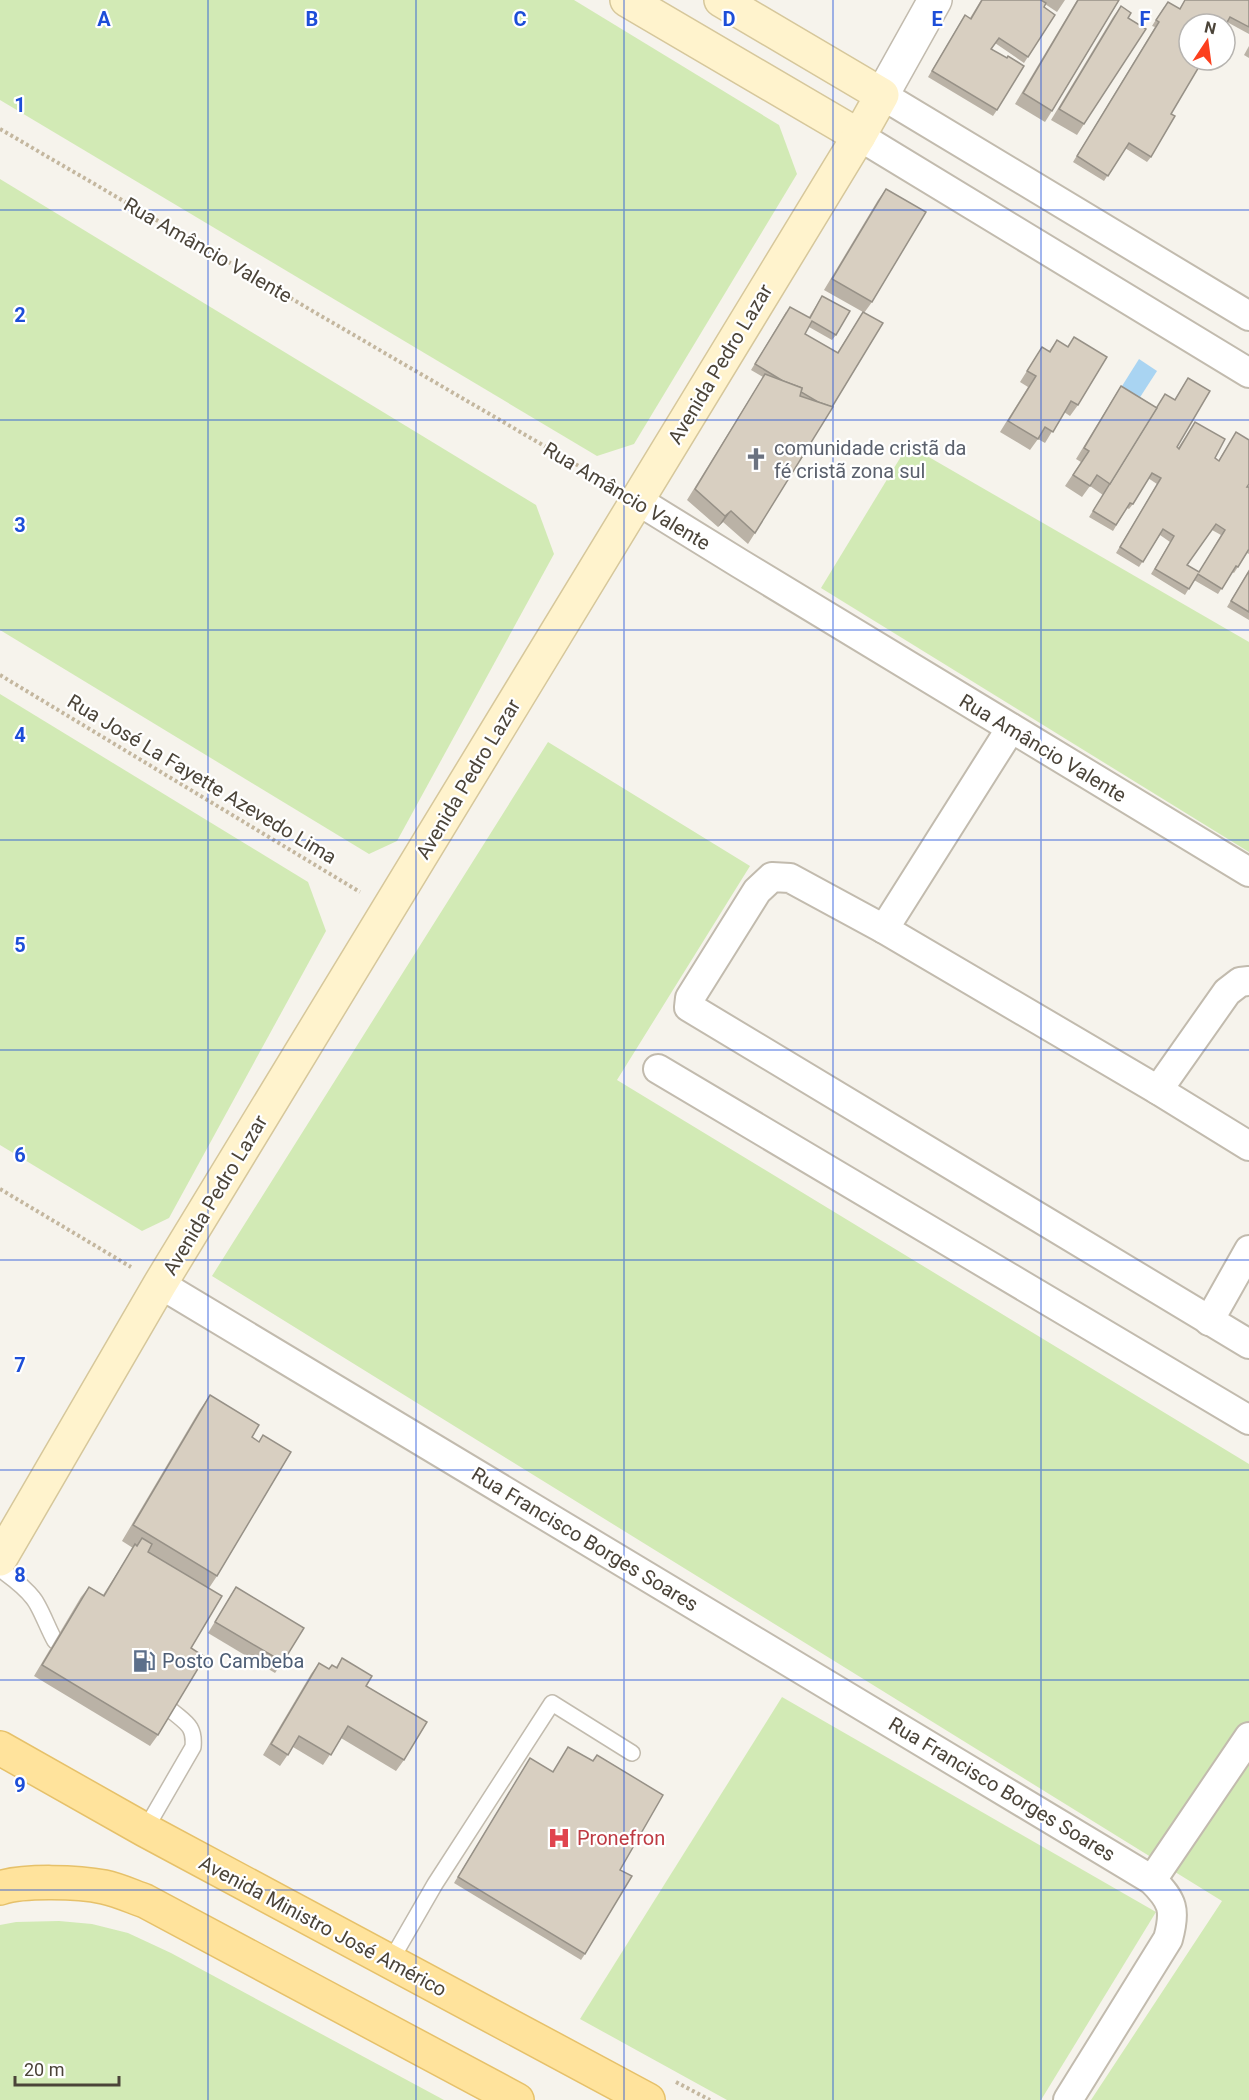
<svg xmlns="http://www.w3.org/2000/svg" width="1249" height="2100" font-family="Roboto,sans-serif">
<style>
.green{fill:#d2eab5}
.water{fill:#a9d4f2}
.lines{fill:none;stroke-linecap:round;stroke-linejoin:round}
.service-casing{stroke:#c2bbae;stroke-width:18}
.minor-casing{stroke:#c2bbae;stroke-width:32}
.tertiary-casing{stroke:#c2bbae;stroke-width:36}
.secondary-casing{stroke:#d6c79b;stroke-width:36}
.primary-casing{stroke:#e6c16a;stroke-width:36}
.path{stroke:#c4b79f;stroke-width:4;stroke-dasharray:3 3;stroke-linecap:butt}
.service{stroke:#fff;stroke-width:15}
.minor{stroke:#fff;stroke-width:28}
.tertiary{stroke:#fff;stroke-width:33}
.secondary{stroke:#fff3cd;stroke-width:33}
.primary{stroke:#ffe39c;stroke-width:33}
.wall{fill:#bab2a6;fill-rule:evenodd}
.shaded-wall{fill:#979187}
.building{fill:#d8cfc1;stroke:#979187;stroke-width:1.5;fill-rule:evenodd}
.grid{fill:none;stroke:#1d4ed8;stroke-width:1.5;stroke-opacity:0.55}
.labels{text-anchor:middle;stroke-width:4.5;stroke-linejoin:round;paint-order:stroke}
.street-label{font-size:20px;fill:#4b4439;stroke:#fff}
.worship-label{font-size:20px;fill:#5b616d;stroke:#fff;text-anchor:start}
.service-label{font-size:20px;fill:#4e5e75;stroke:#fff;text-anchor:start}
.health-label{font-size:20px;fill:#be3a42;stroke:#fff;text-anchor:start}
.grid-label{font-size:20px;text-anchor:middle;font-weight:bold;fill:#1d4ed8;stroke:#fff;stroke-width:4.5;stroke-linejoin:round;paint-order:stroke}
</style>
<rect width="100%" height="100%" fill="#f6f3ec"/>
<g class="green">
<polygon points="0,0 574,0 779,125 797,174 634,444 597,456 0,100"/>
<polygon points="0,179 536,505 554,554 397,841 369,854 0,630"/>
<polygon points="908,445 1249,642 1249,852 821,588"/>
<polygon points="0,694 308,882 326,931 169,1218 142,1231 0,1145"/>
<polygon points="548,742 750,866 617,1080 1249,1464 1249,2100 1091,2100 1222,1901 212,1276"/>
<polygon points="782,1697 1156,1912 1041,2100 727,2100 580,2019"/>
<polygon points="59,1921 92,1924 128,1933 171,1953 444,2100 0,2100 0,1925 16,1922"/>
</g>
<polygon class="water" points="1139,359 1157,371 1135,405 1117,394"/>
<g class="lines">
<g class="service-casing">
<g id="service">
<path d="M0,1569c12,9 24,17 33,29 7,8 15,31 22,43"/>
<path d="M145,1830l48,-83c2,-21 -7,-24 -21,-36"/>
<polyline points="390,1962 435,1884 552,1703 632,1753"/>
</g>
</g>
<g class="minor-casing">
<g id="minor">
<polyline points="882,95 1249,316"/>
<polyline points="859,136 1249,373"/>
<polyline points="637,500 739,563 1249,872"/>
<polyline points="1011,728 884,929 1158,1090 1249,1146"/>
<polyline points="884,929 790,878 772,877 757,891 690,998 689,1007 1249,1344"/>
<polyline points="658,1069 1249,1420"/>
<polyline points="1158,1090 1227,992 1240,982 1249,981"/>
<path d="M160,1284l992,596c21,21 24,30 16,59l-100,161"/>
<polyline points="1209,1321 1249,1250"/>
<polyline points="1152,1880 1249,1737"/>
</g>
</g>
<g class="tertiary-casing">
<polyline id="tertiary" points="882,95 935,0"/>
</g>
<g class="secondary-casing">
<g id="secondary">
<polyline points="627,0 859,136"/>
<polyline points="0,1559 160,1284 859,136 882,95 721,0"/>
</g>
</g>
<g class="primary-casing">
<g id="primary">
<polyline points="0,1748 145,1830 648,2100"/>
<path d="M0,1888c24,-8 79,-6 104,-1 14,3 27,9 41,14l372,199"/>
</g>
</g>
<g class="path">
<polyline points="0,129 608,483"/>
<polyline points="0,675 360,892"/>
<polyline points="0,1189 131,1267"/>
<polyline points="676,2082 710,2100"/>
</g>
<use href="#service" class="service"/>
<use href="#minor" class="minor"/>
<use href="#tertiary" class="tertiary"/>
<use href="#secondary" class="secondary"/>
<use href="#primary" class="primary"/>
</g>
<g class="wall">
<polygon points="981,0 1065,0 1057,12 1045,4 1044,7 1055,15 1024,63 995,43 991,49 997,110 993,116 928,77 961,21 965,15 970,18"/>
<polygon points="1077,0 1119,0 1052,111 1045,122 1015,104"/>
<polygon points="1185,0 1249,0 1249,34 1227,22 1225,24 1191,24 1184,36 1171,114 1151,157 1147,162 1125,148 1104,181 1073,162 1155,27 1152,26 1164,7 1179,9"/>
<polygon points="1121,6 1128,18 1084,124 1077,135 1051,120 1113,17"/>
<polygon points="1249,46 1249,58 1244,55"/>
<polygon points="886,189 872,302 864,313 755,533 748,544 723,522 718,527 687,500 763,377 751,370 786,312 809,317 822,296 836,335 832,340 809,327 805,334 837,353 863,312 824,290 878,200"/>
<polygon points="1074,337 1078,405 1070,416 1064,412 1045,443 1038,439 1030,450 1000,432 1028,387 1020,382 1042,347 1049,351 1057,340 1067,347"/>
<path d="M1188,378l-11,69 1,1 17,-26 20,36 3,3 18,-29 11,55h2v67l-2,-1 -13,20 -2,-1 -14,22 -24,-14 -9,15 -34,-21 19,-32 -10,-7 -21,32 -23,-14 41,-69 -9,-6 -15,26 -4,5 -2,-1 -14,23 -24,-14 15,-24 -1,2 -13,-9 -8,11 -17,-11 16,-24 -5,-3 38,-62 7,-11 35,21 19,-8zM1212,530l9,5 -22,37 -12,-7z"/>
<polygon points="1249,570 1249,620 1227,607"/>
<polygon points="210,1395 252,1437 259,1442 263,1435 217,1576 209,1588 191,1648 158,1735 150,1746 34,1676 81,1597 89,1587 103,1595 133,1548 122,1541 199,1411"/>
<polygon points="236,1587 283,1662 275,1673 208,1633"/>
<polygon points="342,1658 366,1686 404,1760 396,1771 341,1738 323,1765 293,1747 280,1766 263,1755 311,1674 319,1663 329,1669 336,1667"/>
<polygon points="527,1763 553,1772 620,1870 585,1954 581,1960 454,1883"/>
</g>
<polygon class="shaded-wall" points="731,511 723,522 718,527 725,516"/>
<g class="building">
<polygon points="982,0 1041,0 1046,3 1044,7 1055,15 1028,57 999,38 991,49 1007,58 1008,56 1024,66 997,110 932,71 965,15 971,19"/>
<polygon points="1078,0 1119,0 1052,111 1023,93"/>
<polygon points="1185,0 1249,0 1249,27 1230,17 1225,26 1225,24 1205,24 1195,18 1191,24 1189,24 1189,28 1184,36 1189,39 1189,60 1203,60 1171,114 1175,116 1151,157 1129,143 1108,176 1077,156 1159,22 1156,20 1168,2 1180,9"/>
<polygon points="1121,6 1131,13 1128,18 1146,29 1084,124 1059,109"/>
<polygon points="886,189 926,212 872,302 832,279"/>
<polygon points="822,296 850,311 836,335 812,321 805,334 838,353 863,312 883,323 832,407 818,402 801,392 802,388 783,381 755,364 790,307 810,318"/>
<polygon points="1074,337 1107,357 1078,405 1071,401 1053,432 1045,427 1038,439 1008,421 1036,376 1027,371 1042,347 1050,352 1057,340 1068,347"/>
<polygon points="765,374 802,388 800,396 833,407 755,533 731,511 725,516 695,489"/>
<path d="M1188,378l22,13 -33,56 2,2 16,-27 30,17 -10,19 4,3 17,-29 13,8v44l-2,3h2v62l-11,18 -2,-1 -14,23 -24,-15 -9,15 -34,-20 19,-33 -11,-7 -20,33 -23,-15 41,-69 -9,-5 -19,31 -3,-1 -14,22 -23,-14 72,-117 10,6zM1216,524l9,6 -26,42 -12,-7z"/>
<polygon points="1121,386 1157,408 1110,484 1097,475 1090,486 1073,475 1089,451 1084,448"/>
<polygon points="1249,571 1249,612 1231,601"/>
<polygon points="210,1395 259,1425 252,1437 259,1442 263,1435 291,1452 217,1576 133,1525"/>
<polygon points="142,1538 152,1544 148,1552 222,1596 191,1648 205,1657 158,1735 42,1665 89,1587 104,1596 135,1544 137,1546"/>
<polygon points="236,1587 304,1628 283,1662 215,1622"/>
<polygon points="342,1658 372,1676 366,1686 427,1722 404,1760 348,1726 331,1755 299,1736 288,1755 271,1744 319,1663 329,1669 332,1665 337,1668"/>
<polygon points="568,1747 593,1761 597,1755 663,1795 620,1870 632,1876 585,1954 458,1877 530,1758 553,1772"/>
</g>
<path class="grid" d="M208,0v2100M416,0v2100M624,0v2100M833,0v2100M1041,0v2100M0,210h1249M0,420h1249M0,630h1249M0,840h1249M0,1050h1249M0,1260h1249M0,1470h1249M0,1680h1249M0,1890h1249"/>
<defs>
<g id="church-bare" transform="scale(1.8)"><path d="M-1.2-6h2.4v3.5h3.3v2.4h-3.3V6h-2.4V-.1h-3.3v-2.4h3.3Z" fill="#6b7280" stroke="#fff" stroke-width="2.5" paint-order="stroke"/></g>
<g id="fuel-bare" transform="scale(1.8)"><path d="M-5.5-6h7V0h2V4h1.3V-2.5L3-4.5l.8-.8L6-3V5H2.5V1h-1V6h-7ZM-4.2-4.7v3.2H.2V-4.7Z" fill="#5c6f8a" stroke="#fff" stroke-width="2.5" paint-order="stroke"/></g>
<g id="hospital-bare" transform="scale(1.8)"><path d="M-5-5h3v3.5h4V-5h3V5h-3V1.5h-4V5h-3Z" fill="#e0444e" stroke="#fff" stroke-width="2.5" paint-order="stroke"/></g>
</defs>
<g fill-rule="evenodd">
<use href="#church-bare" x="756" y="459"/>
<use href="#fuel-bare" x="144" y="1661"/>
<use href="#hospital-bare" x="559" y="1838"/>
</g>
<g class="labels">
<g class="street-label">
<text transform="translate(208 250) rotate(30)" y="7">Rua Amâncio Valente</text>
<text transform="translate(720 364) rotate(-59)" y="7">Avenida Pedro Lazar</text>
<text transform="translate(627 496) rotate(31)" y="7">Rua Amâncio Valente</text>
<text transform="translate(1043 748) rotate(31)" y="7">Rua Amâncio Valente</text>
<text transform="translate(202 779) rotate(31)" y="7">Rua José La Fayette Azevedo Lima</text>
<text transform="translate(468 779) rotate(-59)" y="7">Avenida Pedro Lazar</text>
<text transform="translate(215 1195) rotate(-59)" y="7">Avenida Pedro Lazar</text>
<text transform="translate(585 1539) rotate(31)" y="7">Rua Francisco Borges Soares</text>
<text transform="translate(1002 1789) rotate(31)" y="7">Rua Francisco Borges Soares</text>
<text transform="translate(323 1926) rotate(28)" y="7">Avenida Ministro José Américo</text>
</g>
<g class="worship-label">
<text x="774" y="455">comunidade cristã da<tspan x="774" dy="23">fé cristã zona sul</tspan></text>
</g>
<g class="service-label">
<text x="162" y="1668">Posto Cambeba</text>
</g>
<g class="health-label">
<text x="577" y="1845">Pronefron</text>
</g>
</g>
<g class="grid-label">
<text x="104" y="26">A</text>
<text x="312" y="26">B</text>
<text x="520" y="26">C</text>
<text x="729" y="26">D</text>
<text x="937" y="26">E</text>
<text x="1145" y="26">F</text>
<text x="20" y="112">1</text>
<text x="20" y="322">2</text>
<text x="20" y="532">3</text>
<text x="20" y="742">4</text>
<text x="20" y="952">5</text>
<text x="20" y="1162">6</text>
<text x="20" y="1372">7</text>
<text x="20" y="1582">8</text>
<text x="20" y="1792">9</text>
</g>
<g transform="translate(1207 42) rotate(13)"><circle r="28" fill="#ffffff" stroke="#b7b4b0" stroke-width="1.5"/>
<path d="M0-4.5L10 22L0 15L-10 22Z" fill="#fc3f1d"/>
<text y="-9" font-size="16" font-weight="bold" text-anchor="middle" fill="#4b4439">N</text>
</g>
<path d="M15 2076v9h104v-9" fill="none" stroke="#4b4439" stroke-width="3"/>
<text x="24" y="2076" font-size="18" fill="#4b4439" stroke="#ffffff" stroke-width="4.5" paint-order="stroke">20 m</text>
</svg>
